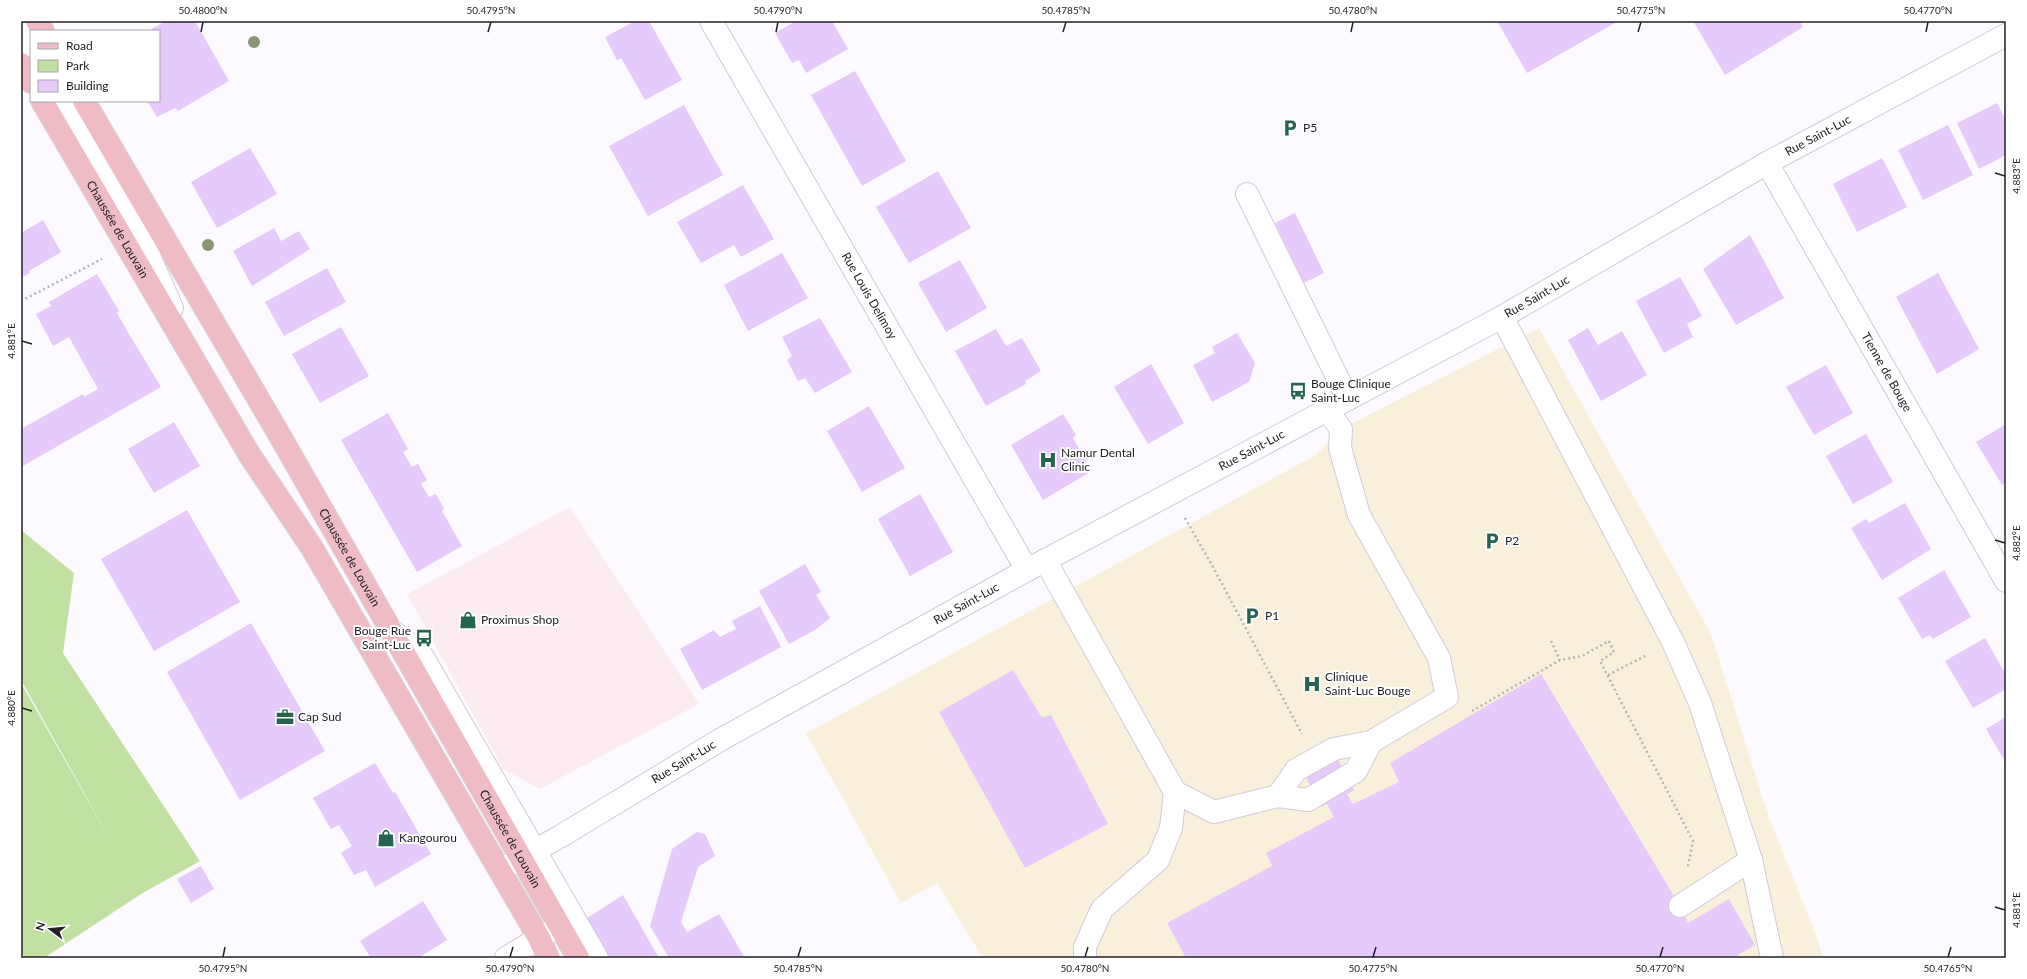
<svg xmlns="http://www.w3.org/2000/svg" width="2027" height="979" font-family="Lato,sans-serif">
<style>
.commercial{fill:#fcecf0}
.medical{fill:#f9f0db}
.green{fill:#c1e1a3}
.building{fill:#e5cafb}
.lines{fill:none;stroke-linecap:round;stroke-linejoin:round}
.minor-casing{stroke:#d1c8d9;stroke-width:24}
.major-casing{stroke:#d8d7d8;stroke-width:24}
.path{stroke:#b6b3b8;stroke-width:2.5;stroke-dasharray:2 3;stroke-linecap:butt}
.minor{stroke:#fff;stroke-width:22}
.major{stroke:#efbbc5;stroke-width:22}
.tree{fill:#889672}
.ticks{fill:none;stroke:#242027;stroke-width:1.5}
.labels{text-anchor:middle;stroke-width:4;stroke-linejoin:round;paint-order:stroke}
.poi-label{font-size:12px;fill:#242027;stroke:#fff;text-anchor:start}
.street-label{font-size:12px;fill:#242027;stroke:#fff}
.neatline{fill:none;stroke:#242027;stroke-width:1.5}
.ticks-label{font-size:10px;text-anchor:middle;fill:#242027}
</style>
<rect width="100%" height="100%" fill="#fcfafe"/>
<polygon class="commercial" points="570,507 699,704 540,789 503,769 407,594"/>
<polygon class="medical" points="1539,328 1711,634 1768,815 1818,940 1823,958 983,958 937,883 901,903 813,745 805,734 1316,455 1341,429"/>
<polygon class="green" points="21,530 74,573 63,653 200,861 141,894 44,958 25,958 21,952 21,683 116,850 21,680"/>
<g class="building">
<polygon points="165,21 195,21 229,81 178,111 175,108 157,117 147,101 159,101 159,31 148,31"/>
<polygon points="635,21 649,21 682,80 645,100 621,58 617,60 605,37"/>
<polygon points="796,21 832,21 848,49 806,73 799,60 792,63 775,33"/>
<polygon points="1497,21 1614,21 1615,23 1527,73"/>
<polygon points="1693,21 1800,21 1803,27 1725,75"/>
<polygon points="855,71 906,161 862,186 811,95"/>
<polygon points="1997,103 2006,120 2006,155 1979,169 1957,123"/>
<polygon points="684,105 723,175 648,216 609,146"/>
<polygon points="1948,125 1973,175 1923,200 1898,150"/>
<polygon points="250,148 277,194 217,228 191,182"/>
<polygon points="1882,158 1907,207 1857,232 1833,184"/>
<polygon points="938,171 971,228 909,263 876,207"/>
<polygon points="743,185 774,239 741,257 734,245 701,263 677,222"/>
<polygon points="1295,213 1324,273 1304,283 1275,223"/>
<polygon points="43,220 61,252 29,271 30,273 21,278 21,233"/>
<polygon points="274,228 281,241 299,231 310,249 252,286 233,251"/>
<polygon points="1750,235 1784,298 1736,325 1703,269"/>
<polygon points="782,253 808,298 748,331 724,285"/>
<polygon points="960,260 987,308 946,332 918,283"/>
<polygon points="327,268 346,302 284,336 265,302"/>
<polygon points="1938,273 1979,349 1937,374 1896,297"/>
<polygon points="97,274 119,311 117,313 129,334 161,387 21,467 21,429 83,394 84,397 98,389 69,337 53,346 36,314 51,306 49,302"/>
<polygon points="1680,277 1702,316 1687,324 1693,337 1664,353 1636,301"/>
<polygon points="820,318 852,372 815,393 805,378 798,381 787,360 792,356 782,337"/>
<polygon points="341,327 369,376 320,403 292,354"/>
<polygon points="1588,328 1598,345 1622,331 1647,375 1601,401 1568,340"/>
<polygon points="996,329 1006,346 1022,338 1041,371 1025,381 1026,384 986,406 955,351"/>
<polygon points="1237,333 1255,363 1249,382 1212,402 1193,365 1215,353 1212,347"/>
<polygon points="1151,364 1184,423 1148,444 1114,387"/>
<polygon points="1826,365 1853,413 1814,435 1786,387"/>
<polygon points="869,406 905,468 862,492 827,431"/>
<polygon points="388,413 408,449 403,452 412,467 418,464 427,480 421,484 429,497 436,494 444,509 442,511 462,546 417,572 341,440"/>
<polygon points="1063,414 1076,435 1073,438 1092,471 1043,500 1011,445"/>
<polygon points="174,422 200,466 154,493 128,449"/>
<polygon points="2006,424 2006,482 2002,485 1976,442"/>
<polygon points="1866,434 1893,482 1853,504 1826,456"/>
<polygon points="920,494 953,552 910,576 878,519"/>
<polygon points="1905,503 1931,549 1882,580 1851,528 1866,519 1869,523"/>
<polygon points="187,510 240,602 154,651 101,559"/>
<polygon points="805,564 821,592 816,595 830,618 815,630 789,644 759,591"/>
<polygon points="1944,570 1971,617 1933,639 1930,635 1922,639 1898,598"/>
<polygon points="760,606 781,647 702,690 680,649 714,630 720,637 736,629 732,621"/>
<polygon points="251,623 325,751 240,800 167,672"/>
<polygon points="1985,638 2006,675 2006,689 1973,708 1945,661"/>
<polygon points="1013,670 1042,718 1051,715 1108,824 1025,868 939,712"/>
<polygon points="1541,674 1680,906 1688,923 1729,899 1755,945 1733,958 1186,958 1167,923 1272,866 1266,853 1334,817 1327,804 1321,807 1304,773 1336,756 1354,790 1347,794 1353,804 1399,782 1390,763"/>
<polygon points="2006,717 2006,763 1986,729"/>
<polygon points="375,763 393,793 395,792 431,854 375,887 366,870 354,875 341,853 352,846 339,825 331,829 313,798"/>
<polygon points="697,832 705,834 715,856 698,867 681,922 687,932 719,914 745,958 669,958 650,926 672,849"/>
<polygon points="201,866 214,889 191,903 177,879"/>
<polygon points="623,895 659,958 606,958 584,920"/>
<polygon points="423,901 447,940 418,958 371,958 360,941"/>
</g>
<g class="lines">
<g class="minor-casing">
<g id="minor">
<path id="s1" d="M711,21l316,549"/>
<polyline points="21,29 31,47"/>
<polyline points="63,101 136,226 172,308"/>
<path id="s2" d="M1767,163l239,418"/>
<polyline points="1247,194 1348,399"/>
<polyline points="1502,317 1673,642 1700,703 1751,860 1772,958"/>
<polyline points="1045,560 1175,792 1214,812 1278,796 1296,770 1334,749 1371,742 1447,697 1439,658 1359,515 1340,448 1341,429 1327,410"/>
<polyline points="390,629 421,654 597,958"/>
<polyline points="1278,796 1308,800 1356,771 1371,742"/>
<path id="s3" d="M500,870l61,-34 159,-96 307,-170 475,-253 265,-154 239,-128"/>
<polyline points="1680,906 1751,860"/>
<polyline points="506,958 559,926"/>
<polyline points="1085,958 1085,947 1102,909 1158,860 1171,828 1175,792"/>
</g>
</g>
<g class="major-casing">
<g id="major">
<polyline points="37,21 43,31"/>
<polyline points="21,64 31,82"/>
<path id="s4" d="M42,101l207,353 63,94 227,390 9,20"/>
<path id="s5" d="M84,101l196,335 298,522"/>
</g>
</g>
<g class="path">
<polyline points="21,301 102,259"/>
<polyline points="1185,518 1213,567 1302,734"/>
<polyline points="1551,641 1560,660"/>
<polyline points="1608,675 1647,655"/>
<polyline points="1472,711 1560,660 1582,656 1609,641 1614,652 1600,661 1693,841 1688,866"/>
</g>
<use href="#minor" class="minor"/>
<use href="#major" class="major"/>
</g>
<g class="tree">
<circle cx="254" cy="42" r="6"/>
<circle cx="208" cy="245" r="6"/>
</g>
<path class="ticks" d="M201,32l2,-10M488,32l3,-10M776,32l2,-10M1063,32l3,-10M1351,32l2,-10M1638,32l3,-10M1926,32l2,-10M1995,173l10,3M22,341l10,3M1995,540l10,3M22,708l10,3M1995,907l10,3M223,957l2,-10M510,957l3,-10M798,957l3,-10M1085,957l3,-10M1373,957l3,-10M1660,957l3,-10M1948,957l3,-10"/>
<defs>
<g id="parking-bare" transform="scale(1.38)"><path d="M-3.5-5.5H1a3.5 3.5 0 0 1 0 7H-1V5.5H-3.5ZM-1-3.4V-.6H.8a1.4 1.4 0 0 0 0-2.8Z" fill="#256451" stroke="#fff" stroke-width="2.5" paint-order="stroke"/></g>
<g id="bus-bare" transform="scale(1.38)"><path d="M-5-6H5V4H4V6H2V4H-2V6H-4V4H-5ZM-3.5-4V0h7V-4ZM-3.5 1.2v1.5H-2V1.2ZM2 1.2v1.5H3.5V1.2Z" fill="#256451" stroke="#fff" stroke-width="2.5" paint-order="stroke"/></g>
<g id="hospital-bare" transform="scale(1.38)"><path d="M-5-5h3v3.5h4V-5h3V5h-3V1.5h-4V5h-3Z" fill="#256451" stroke="#fff" stroke-width="2.5" paint-order="stroke"/></g>
<g id="shop-bare" transform="scale(1.38)"><path d="M-5-2.5h2.3a2.7 3.5 0 0 1 5.4 0H5L5.5 6h-11ZM-1.5-2.5h3a1.5 2.3 0 0 0-3 0Z" fill="#256451" stroke="#fff" stroke-width="2.5" paint-order="stroke"/></g>
<g id="office-bare" transform="scale(1.38)"><path d="M-6-3h4V-5.5h4V-3h4V5H-6ZM-1-4.5V-3h2v-1.5ZM-6 0V1H6V0Z" fill="#256451" stroke="#fff" stroke-width="2.5" paint-order="stroke"/></g>
</defs>
<g fill-rule="evenodd">
<use href="#parking-bare" x="1290" y="128"/>
<use href="#bus-bare" x="1298" y="391"/>
<use href="#hospital-bare" x="1048" y="460"/>
<use href="#parking-bare" x="1492" y="541"/>
<use href="#parking-bare" x="1252" y="616"/>
<use href="#shop-bare" x="468" y="620"/>
<use href="#bus-bare" x="424" y="638"/>
<use href="#hospital-bare" x="1312" y="684"/>
<use href="#office-bare" x="285" y="717"/>
<use href="#shop-bare" x="386" y="838"/>
</g>
<g class="labels">
<g class="poi-label">
<text x="1303" y="132">P5</text>
<text x="1311" y="388">Bouge Clinique<tspan x="1311" dy="14">Saint-Luc</tspan></text>
<text x="1061" y="457">Namur Dental<tspan x="1061" dy="14">Clinic</tspan></text>
<text x="1505" y="545">P2</text>
<text x="1265" y="620">P1</text>
<text x="481" y="624">Proximus Shop</text>
<text x="411" y="635" text-anchor="end">Bouge Rue<tspan x="411" dy="14">Saint-Luc</tspan></text>
<text x="1325" y="681">Clinique<tspan x="1325" dy="14">Saint-Luc Bouge</tspan></text>
<text x="298" y="721">Cap Sud</text>
<text x="399" y="842">Kangourou</text>
</g>
<g class="street-label">
<text dy="4" stroke="none"><textPath href="#s3" startOffset="1509">Rue Saint-Luc</textPath></text>
<text dy="4" stroke="none"><textPath href="#s4" startOffset="149">Chaussée de Louvain</textPath></text>
<text dy="4" stroke="none"><textPath href="#s1" startOffset="317">Rue Louis Delimoy</textPath></text>
<text dy="4" stroke="none"><textPath href="#s3" startOffset="1185">Rue Saint-Luc</textPath></text>
<text dy="4" stroke="none"><textPath href="#s2" startOffset="241">Tienne de Bouge</textPath></text>
<text dy="4" stroke="none"><textPath href="#s3" startOffset="861">Rue Saint-Luc</textPath></text>
<text dy="4" stroke="none"><textPath href="#s5" startOffset="528">Chaussée de Louvain</textPath></text>
<text dy="4" stroke="none"><textPath href="#s3" startOffset="537">Rue Saint-Luc</textPath></text>
<text dy="4" stroke="none"><textPath href="#s3" startOffset="213">Rue Saint-Luc</textPath></text>
<text dy="4" stroke="none"><textPath href="#s5" startOffset="852">Chaussée de Louvain</textPath></text>
</g>
</g>
<rect width="2027" height="979" fill="none" stroke="#ffffff" stroke-width="44"/>
<rect x="30" y="30" width="130" height="72" fill="#ffffff" stroke="#a7a6a9"/>
<rect x="38" y="43" width="20" height="6" fill="#efbbc5" stroke="#a7a6a9"/>
<text x="66" y="50" font-size="12" fill="#242027">Road</text>
<rect x="38" y="60" width="20" height="12" fill="#c1e1a3" stroke="#a7a6a9"/>
<text x="66" y="70" font-size="12" fill="#242027">Park</text>
<rect x="38" y="80" width="20" height="12" fill="#e5cafb" stroke="#a7a6a9"/>
<text x="66" y="90" font-size="12" fill="#242027">Building</text>
<g transform="translate(50 929) rotate(286)" stroke="#ffffff" stroke-width="3" paint-order="stroke">
<path d="M0-3L7 15L0 10L-7 15Z" fill="#242027"/>
<text y="-6" font-size="11" font-weight="bold" text-anchor="middle" fill="#242027">N</text>
</g>
<rect x="22" y="22" width="1983" height="935" class="neatline"/>
<g class="ticks-label">
<text x="203" y="14">50.4800°N</text>
<text x="491" y="14">50.4795°N</text>
<text x="778" y="14">50.4790°N</text>
<text x="1066" y="14">50.4785°N</text>
<text x="1353" y="14">50.4780°N</text>
<text x="1641" y="14">50.4775°N</text>
<text x="1928" y="14">50.4770°N</text>
<text transform="translate(2016 176) rotate(-90)" y="4">4.883°E</text>
<text transform="translate(11 341) rotate(-90)" y="4">4.881°E</text>
<text transform="translate(2016 543) rotate(-90)" y="4">4.882°E</text>
<text transform="translate(11 708) rotate(-90)" y="4">4.880°E</text>
<text transform="translate(2016 910) rotate(-90)" y="4">4.881°E</text>
<text x="223" y="972">50.4795°N</text>
<text x="510" y="972">50.4790°N</text>
<text x="798" y="972">50.4785°N</text>
<text x="1085" y="972">50.4780°N</text>
<text x="1373" y="972">50.4775°N</text>
<text x="1660" y="972">50.4770°N</text>
<text x="1948" y="972">50.4765°N</text>
</g>
</svg>
